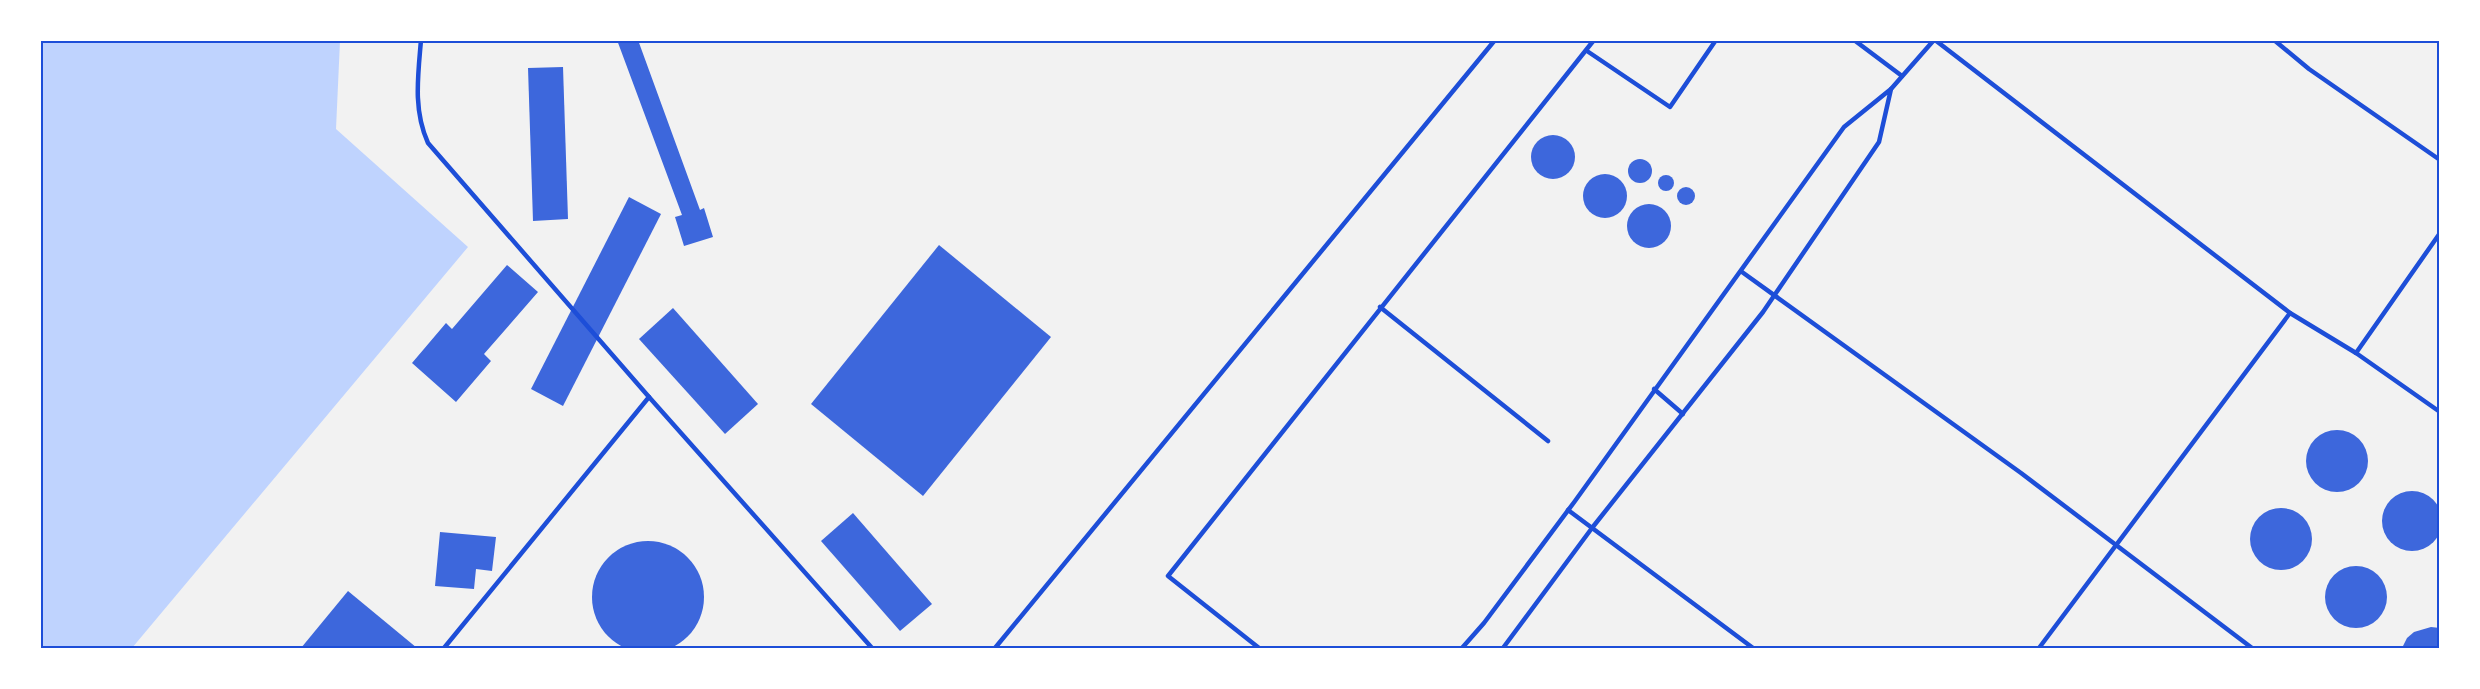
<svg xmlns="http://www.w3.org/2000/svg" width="2480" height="689" font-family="Figtree,sans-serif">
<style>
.water{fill:#bfd3fe}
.building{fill:#3d67dc}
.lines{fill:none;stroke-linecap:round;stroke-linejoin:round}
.service{stroke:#1d4ed8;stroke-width:4.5}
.neatline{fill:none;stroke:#1d4ed8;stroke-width:2}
</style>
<rect width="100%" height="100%" fill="#f2f2f2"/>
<polygon class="water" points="40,41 340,41 336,129 468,247 132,648 41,648"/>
<g class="building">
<polygon points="617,40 638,40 700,210 704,208 713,237 684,246 675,217 682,215"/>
<polygon points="563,67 568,219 533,221 528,68"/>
<circle cx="1553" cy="157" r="22"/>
<circle cx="1640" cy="171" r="12"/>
<circle cx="1605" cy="196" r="22"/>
<circle cx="1666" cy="183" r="8"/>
<circle cx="1686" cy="196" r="9"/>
<polygon points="629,197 661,214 563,406 531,389"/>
<circle cx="1649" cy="226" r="22"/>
<polygon points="939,245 1051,337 923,496 811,404"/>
<polygon points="507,265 538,292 484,354 491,361 456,402 412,363 446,323 452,329"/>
<polygon points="673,308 758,404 725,434 639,339"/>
<circle cx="2337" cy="461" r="31"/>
<circle cx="2412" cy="521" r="30"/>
<circle cx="2281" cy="539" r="31"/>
<polygon points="853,513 932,604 900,631 821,541"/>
<polygon points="440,532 496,537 492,571 476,569 474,589 435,586"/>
<circle cx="648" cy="597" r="56"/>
<circle cx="2356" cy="597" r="31"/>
<polygon points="348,591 417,648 301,648"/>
<polygon points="2431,627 2440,628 2440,648 2402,648 2407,638 2414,632"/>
</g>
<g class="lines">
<g class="service">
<path d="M421,40c-3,36 -8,70 7,103l221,254 -205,251"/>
<polyline points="1854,40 1902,76"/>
<polyline points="1935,40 2290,313 2356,353 2440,412"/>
<polyline points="2274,40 2309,69 2440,160"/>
<polyline points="1587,51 1670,107 1716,40"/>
<polyline points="1891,89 1934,40"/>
<polyline points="1742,272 2021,473 2252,648"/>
<polyline points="1380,307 1548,441"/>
<polyline points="2356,353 2440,233"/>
<polyline points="1654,389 1683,414"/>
<polyline points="649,397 872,648"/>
<polyline points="1568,510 1753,648"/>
<polyline points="995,648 1495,40"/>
<polyline points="1259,648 1168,576 1594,40"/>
<polyline points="1462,648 1484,623 1575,501 1844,127 1891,89 1879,142 1763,312 1592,528 1503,648"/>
<polyline points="2039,648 2290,313"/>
</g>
</g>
<rect width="2480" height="689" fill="none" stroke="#ffffff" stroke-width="84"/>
<rect x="42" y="42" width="2396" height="605" class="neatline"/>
</svg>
